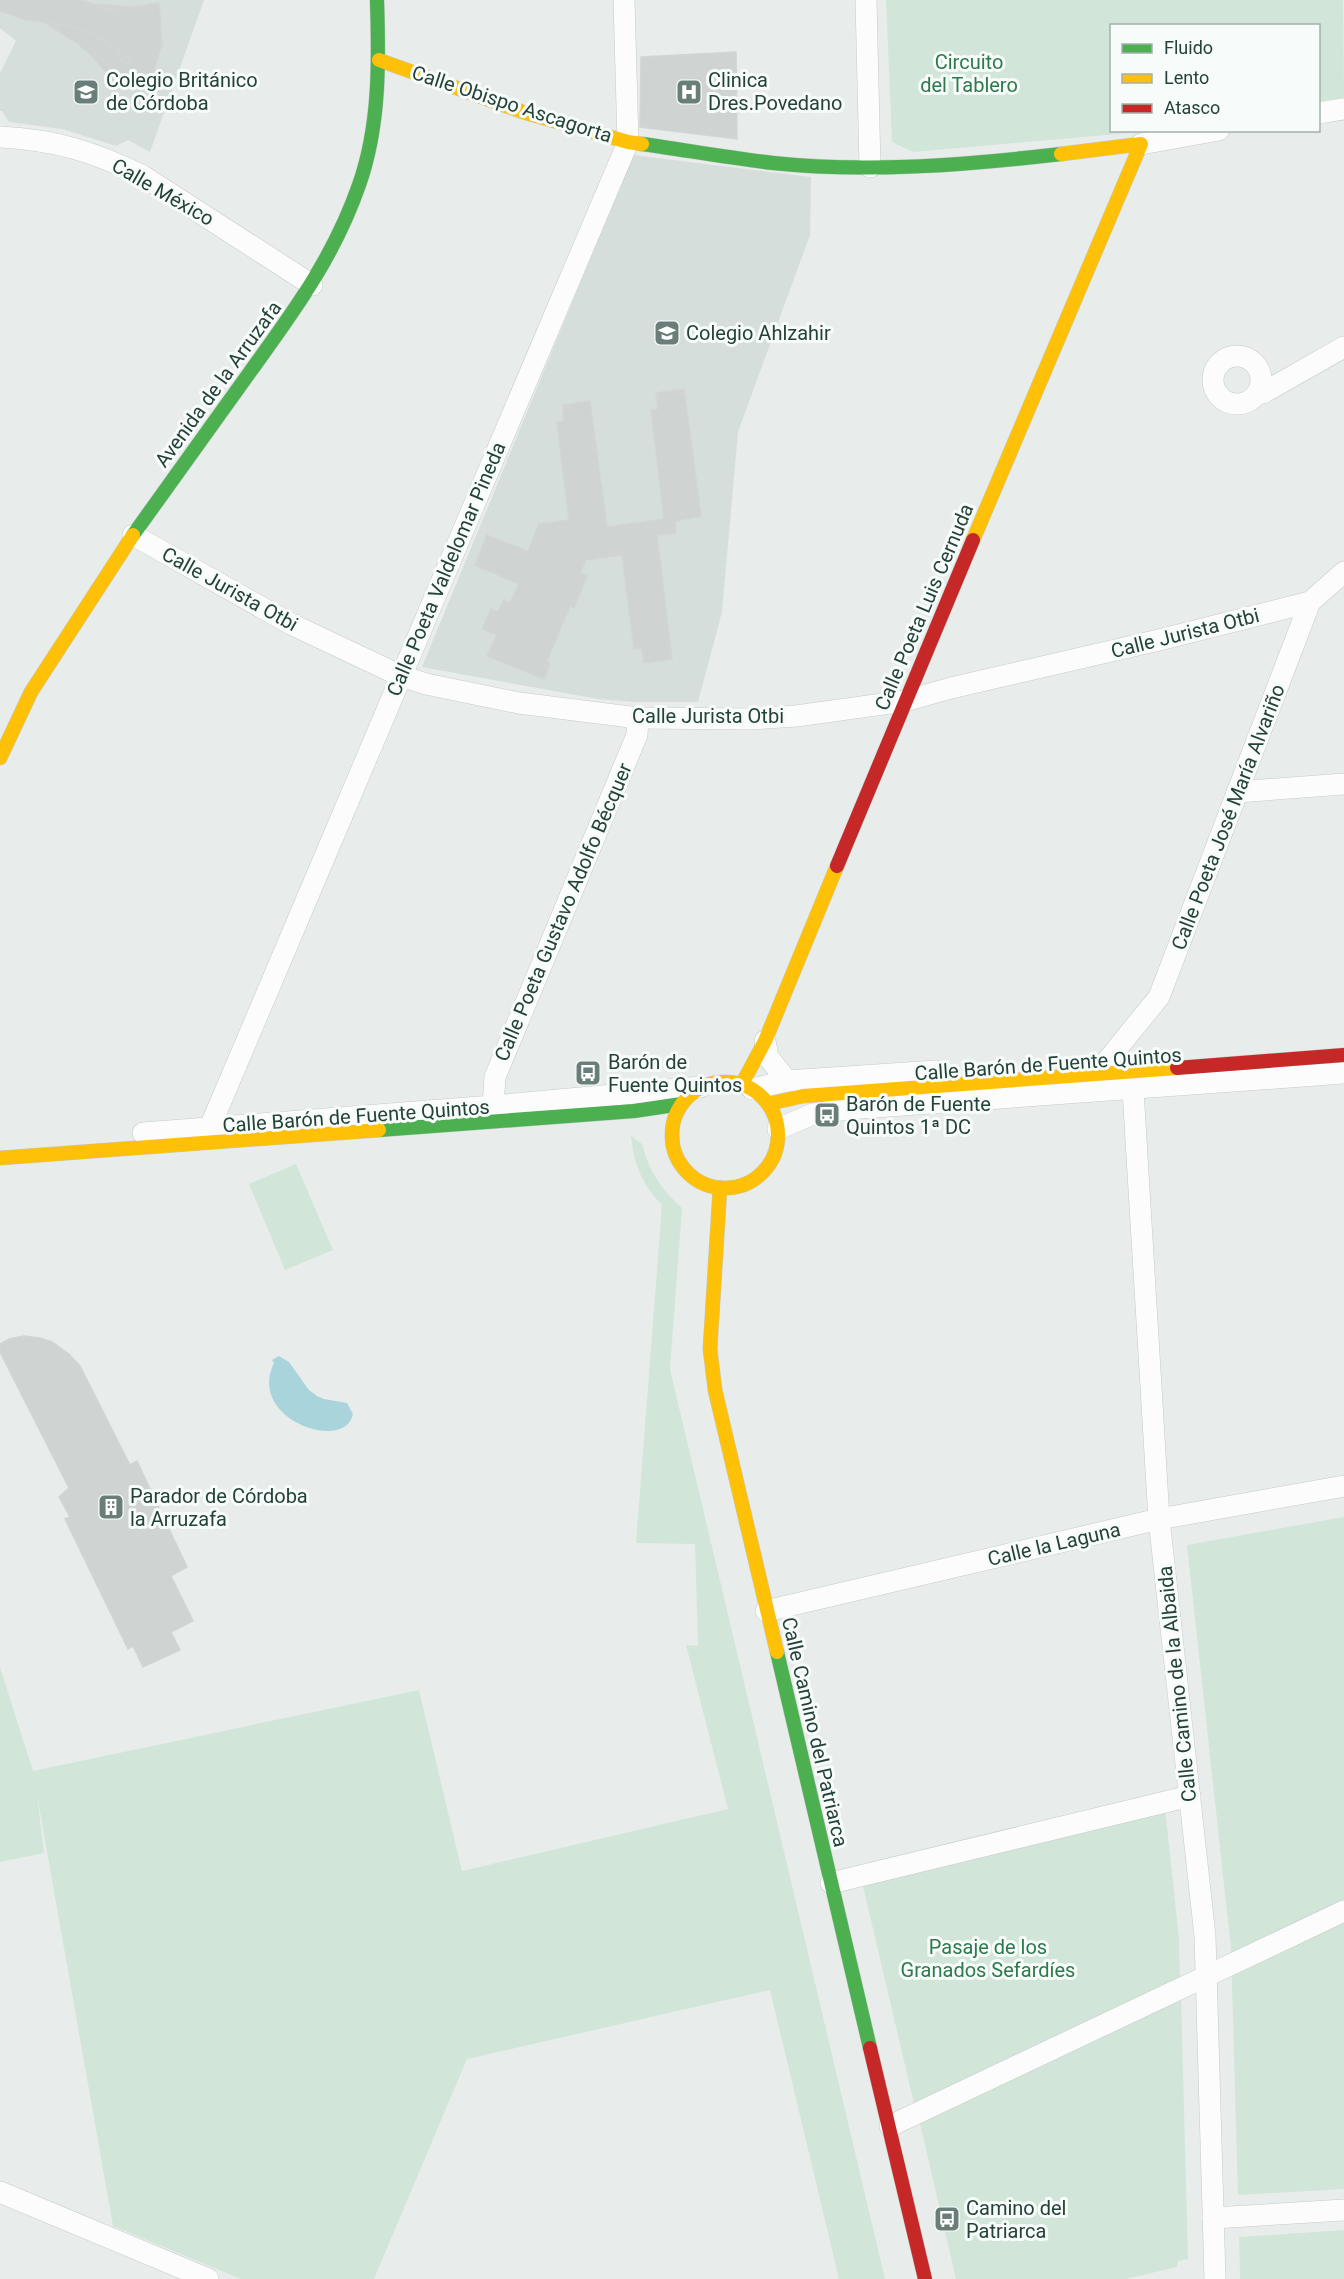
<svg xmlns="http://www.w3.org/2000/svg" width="1344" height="2279" font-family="Roboto,sans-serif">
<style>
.built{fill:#d6dedb}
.green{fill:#d1e6d8}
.water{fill:#a9d4db}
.building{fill:#cfd4d2;stroke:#d1d6d4;stroke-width:1.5}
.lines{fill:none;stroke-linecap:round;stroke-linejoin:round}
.street-casing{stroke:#c5cac8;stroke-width:22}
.fast-casing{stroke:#c3cbc8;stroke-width:15}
.slow-casing{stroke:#c3cbc8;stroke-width:15}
.jam-casing{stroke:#c3cbc8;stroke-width:15}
.street{stroke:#fcfcfc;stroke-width:21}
.fast{stroke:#4caf50;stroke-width:14}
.slow{stroke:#ffc107;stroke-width:14}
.jam{stroke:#c62828;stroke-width:14}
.labels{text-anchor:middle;stroke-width:6;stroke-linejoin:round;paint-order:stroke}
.park-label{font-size:20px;fill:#2d7a4b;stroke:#f7fbf9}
.poi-label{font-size:20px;fill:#24423a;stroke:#f7fbf9;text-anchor:start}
.street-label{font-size:20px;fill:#24423a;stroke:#f7fbf9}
</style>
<rect width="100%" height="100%" fill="#e8edeb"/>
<g class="built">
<polygon points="0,0 204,0 150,152 128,140 116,146 62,129 9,122 2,111 0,111 0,73 16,41 0,28"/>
<polygon points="633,155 811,177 810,235 738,432 722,612 698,702 634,702 598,699 422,667"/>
</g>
<g class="green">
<polygon points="886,0 1343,0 1344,98 1319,102 1318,26 1112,26 1112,130 1151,131 913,152 892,142"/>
<path d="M631,1136l11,8c8,29 18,43 40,64l-12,161 215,910h-46l-69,-289 -303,69 -93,220h-133l-128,-53 -76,-431 7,58 -44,9v-195l33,104 386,-81 43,181 266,-62 -42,-164 12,1 -3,-102 -59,-1 26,-338c-20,-21 -28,-40 -31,-69z"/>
<polygon points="296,1164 333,1250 285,1270 249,1184"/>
<polygon points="1344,1517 1344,2189 1238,2195 1231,1949 1187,1545"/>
<polygon points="1165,1808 1179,1938 1180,1983 915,2108 862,1882"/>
<polygon points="1181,1995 1188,2259 1178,2261 1177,2267 1126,2279 956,2279 919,2119"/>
<polygon points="1344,2230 1344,2279 1240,2279 1239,2237"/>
</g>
<path class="water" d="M279,1356l10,6 20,28 8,6 7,3 23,4 6,11c-7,39 -107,6 -79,-51l-2,-3z"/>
<g class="building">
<polygon points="0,0 83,0 122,16 162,44 151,79 111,44 91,33 61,24 26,20 9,14 0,11"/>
<polygon points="159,3 162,44 122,16 96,4 133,7"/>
<polygon points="44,22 61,24 91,33 120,51 117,56 127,63 130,59 131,61 114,81 92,56 77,43"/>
<polygon points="120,51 130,59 127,63 117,56"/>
<polygon points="736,52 737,139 640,127 641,57"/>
<polygon points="131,61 149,78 138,91 119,75"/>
<polygon points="684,389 701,516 675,521 676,533 657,535 672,659 644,663 642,648 634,649 622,555 586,560 580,573 587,576 574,608 570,606 547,661 550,664 544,679 487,656 497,635 482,629 491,609 498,612 504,600 510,603 519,584 475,565 487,535 528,551 539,524 569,520 557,422 564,421 563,405 590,401 607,527 664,519 651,410 658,409 656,393"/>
<polygon points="24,1336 40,1338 52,1342 69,1354 80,1366 130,1465 137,1461 187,1567 171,1576 193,1621 171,1632 180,1650 143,1667 133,1646 128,1649 65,1519 70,1517 59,1497 69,1488 0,1352 0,1344 9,1339"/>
</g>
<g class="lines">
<g class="street-casing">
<g id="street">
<polyline points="866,0 870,167"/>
<polyline points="1318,113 1344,109"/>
<path d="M0,137c55,3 93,14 143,39l169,109"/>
<polyline points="1141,144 1219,130"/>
<circle cx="1237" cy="380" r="24"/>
<polyline points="1257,394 1263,393 1344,347"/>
<polyline points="133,535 291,624 401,676 426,684 519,703 638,718 751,719 796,716 905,701 951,688 1159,640 1310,602"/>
<polyline points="1237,792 1344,784"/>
<polyline points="765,1041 768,1057 787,1081"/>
<polyline points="1107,1061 1159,997 1310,602 1344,572"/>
<polyline points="752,1089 787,1081 936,1071"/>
<polyline points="1133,1090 1159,1519 1205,1936 1215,2279"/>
<polyline points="493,1106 495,1077 637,735 638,718"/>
<polyline points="210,1127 628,142 624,0"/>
<polyline points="778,1129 813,1114 847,1109 1344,1073"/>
<polyline points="143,1133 493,1106 701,1087"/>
<polyline points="766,1611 1159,1519 1344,1486"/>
<polyline points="831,1883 1190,1796"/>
<polyline points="890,2126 1344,1911"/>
<polyline points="0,2192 208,2279"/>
<polyline points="1213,2218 1344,2210"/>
</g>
</g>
<g class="fast-casing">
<g id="fast">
<path d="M642,144c43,6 87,14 131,19 96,10 193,2 288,-9"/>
<path d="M133,535c39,-55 78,-109 117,-163 44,-61 84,-115 109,-187 21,-59 20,-124 18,-185"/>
<polyline points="379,1130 634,1111 681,1104"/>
<polyline points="777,1652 870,2048"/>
</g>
</g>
<g class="slow-casing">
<g id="slow">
<polyline points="379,60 523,112 628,142 642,144"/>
<polyline points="973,540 1141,144 1061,154"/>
<polyline points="0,758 31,692 133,535"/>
<circle cx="725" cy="1135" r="53"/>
<polyline points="742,1084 765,1041 837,866"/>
<polyline points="768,1104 803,1096 1177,1068"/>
<polyline points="0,1158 379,1130"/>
<polyline points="720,1188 710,1349 715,1390 777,1652"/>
</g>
</g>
<g class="jam-casing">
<g id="jam">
<polyline points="837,866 973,540"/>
<polyline points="1177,1068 1344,1055"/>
<polyline points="870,2048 925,2279"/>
</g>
</g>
<use href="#street" class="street"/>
<use href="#fast" class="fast"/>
<use href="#slow" class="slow"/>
<use href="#jam" class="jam"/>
</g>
<defs>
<g id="school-square" transform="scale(1.35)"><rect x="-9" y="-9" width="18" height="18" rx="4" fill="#697e78" stroke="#f7fbf9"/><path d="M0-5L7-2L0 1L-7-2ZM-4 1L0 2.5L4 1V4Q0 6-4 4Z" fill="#fff"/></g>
<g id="hospital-square" transform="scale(1.35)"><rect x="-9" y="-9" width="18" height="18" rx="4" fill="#697e78" stroke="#f7fbf9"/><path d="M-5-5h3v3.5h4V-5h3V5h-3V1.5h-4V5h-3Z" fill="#fff"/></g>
<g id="bus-square" transform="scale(1.35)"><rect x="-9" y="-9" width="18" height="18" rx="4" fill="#697e78" stroke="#f7fbf9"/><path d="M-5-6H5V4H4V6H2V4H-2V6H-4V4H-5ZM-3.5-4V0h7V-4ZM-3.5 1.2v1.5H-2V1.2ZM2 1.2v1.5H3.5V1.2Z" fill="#fff"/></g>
<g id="building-square" transform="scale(1.35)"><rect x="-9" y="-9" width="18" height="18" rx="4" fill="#697e78" stroke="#f7fbf9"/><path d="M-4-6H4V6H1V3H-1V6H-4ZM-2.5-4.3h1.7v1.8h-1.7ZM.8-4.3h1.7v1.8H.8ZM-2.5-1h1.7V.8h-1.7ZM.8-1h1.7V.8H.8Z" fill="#fff"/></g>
</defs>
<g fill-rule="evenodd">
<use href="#school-square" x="86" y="92"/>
<use href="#hospital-square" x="689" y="92"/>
<use href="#school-square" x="667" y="333"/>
<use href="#bus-square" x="588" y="1073"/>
<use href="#bus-square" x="827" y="1115"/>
<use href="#building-square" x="111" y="1507"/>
<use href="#bus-square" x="947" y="2219"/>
</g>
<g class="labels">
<g class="park-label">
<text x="969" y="69">Circuito<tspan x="969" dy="23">del Tablero</tspan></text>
<text x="988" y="1954">Pasaje de los<tspan x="988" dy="23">Granados Sefardíes</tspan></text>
</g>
<g class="poi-label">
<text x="106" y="87">Colegio Británico<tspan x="106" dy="23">de Córdoba</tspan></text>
<text x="708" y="87">Clinica<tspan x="708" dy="23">Dres.Povedano</tspan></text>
<text x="686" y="340">Colegio Ahlzahir</text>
<text x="608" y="1069">Barón de<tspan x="608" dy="23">Fuente Quintos</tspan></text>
<text x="846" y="1111">Barón de Fuente<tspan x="846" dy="23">Quintos 1ª DC</tspan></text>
<text x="130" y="1503">Parador de Córdoba<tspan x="130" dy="23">la Arruzafa</tspan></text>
<text x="966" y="2215">Camino del<tspan x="966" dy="23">Patriarca</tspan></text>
</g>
<g class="street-label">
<text transform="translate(512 104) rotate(18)" y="7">Calle Obispo Ascagorta</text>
<text transform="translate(163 192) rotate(30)" y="7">Calle México</text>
<text transform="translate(218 384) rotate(-54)" y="7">Avenida de la Arruzafa</text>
<text transform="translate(446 569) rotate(-67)" y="7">Calle Poeta Valdelomar Pineda</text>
<text transform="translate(230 589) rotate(29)" y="7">Calle Jurista Otbi</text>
<text transform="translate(924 607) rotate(-67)" y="7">Calle Poeta Luis Cernuda</text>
<text transform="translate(1185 633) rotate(-14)" y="7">Calle Jurista Otbi</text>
<text x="708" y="723">Calle Jurista Otbi</text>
<text transform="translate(1228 817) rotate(-69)" y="7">Calle Poeta José María Alvariño</text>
<text transform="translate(563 912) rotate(-67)" y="7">Calle Poeta Gustavo Adolfo Bécquer</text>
<text transform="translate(1048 1064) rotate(-4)" y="7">Calle Barón de Fuente Quintos</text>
<text transform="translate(356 1116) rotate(-4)" y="7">Calle Barón de Fuente Quintos</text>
<text transform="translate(1054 1544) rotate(-13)" y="7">Calle la Laguna</text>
<text transform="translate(1177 1684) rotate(-96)" y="7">Calle Camino de la Albaida</text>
<text transform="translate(815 1732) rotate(77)" y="7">Calle Camino del Patriarca</text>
</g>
</g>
<rect x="1110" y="24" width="210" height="108" fill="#f7fbf9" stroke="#a3b1ad" stroke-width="1.5"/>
<rect x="1122" y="44" width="30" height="9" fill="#4caf50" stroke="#a3b1ad" stroke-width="1.5"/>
<text x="1164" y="54" font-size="18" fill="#24423a">Fluido</text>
<rect x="1122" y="74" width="30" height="9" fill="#ffc107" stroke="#a3b1ad" stroke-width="1.5"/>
<text x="1164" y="84" font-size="18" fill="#24423a">Lento</text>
<rect x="1122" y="104" width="30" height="9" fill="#c62828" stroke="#a3b1ad" stroke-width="1.5"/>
<text x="1164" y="114" font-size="18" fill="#24423a">Atasco</text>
</svg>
